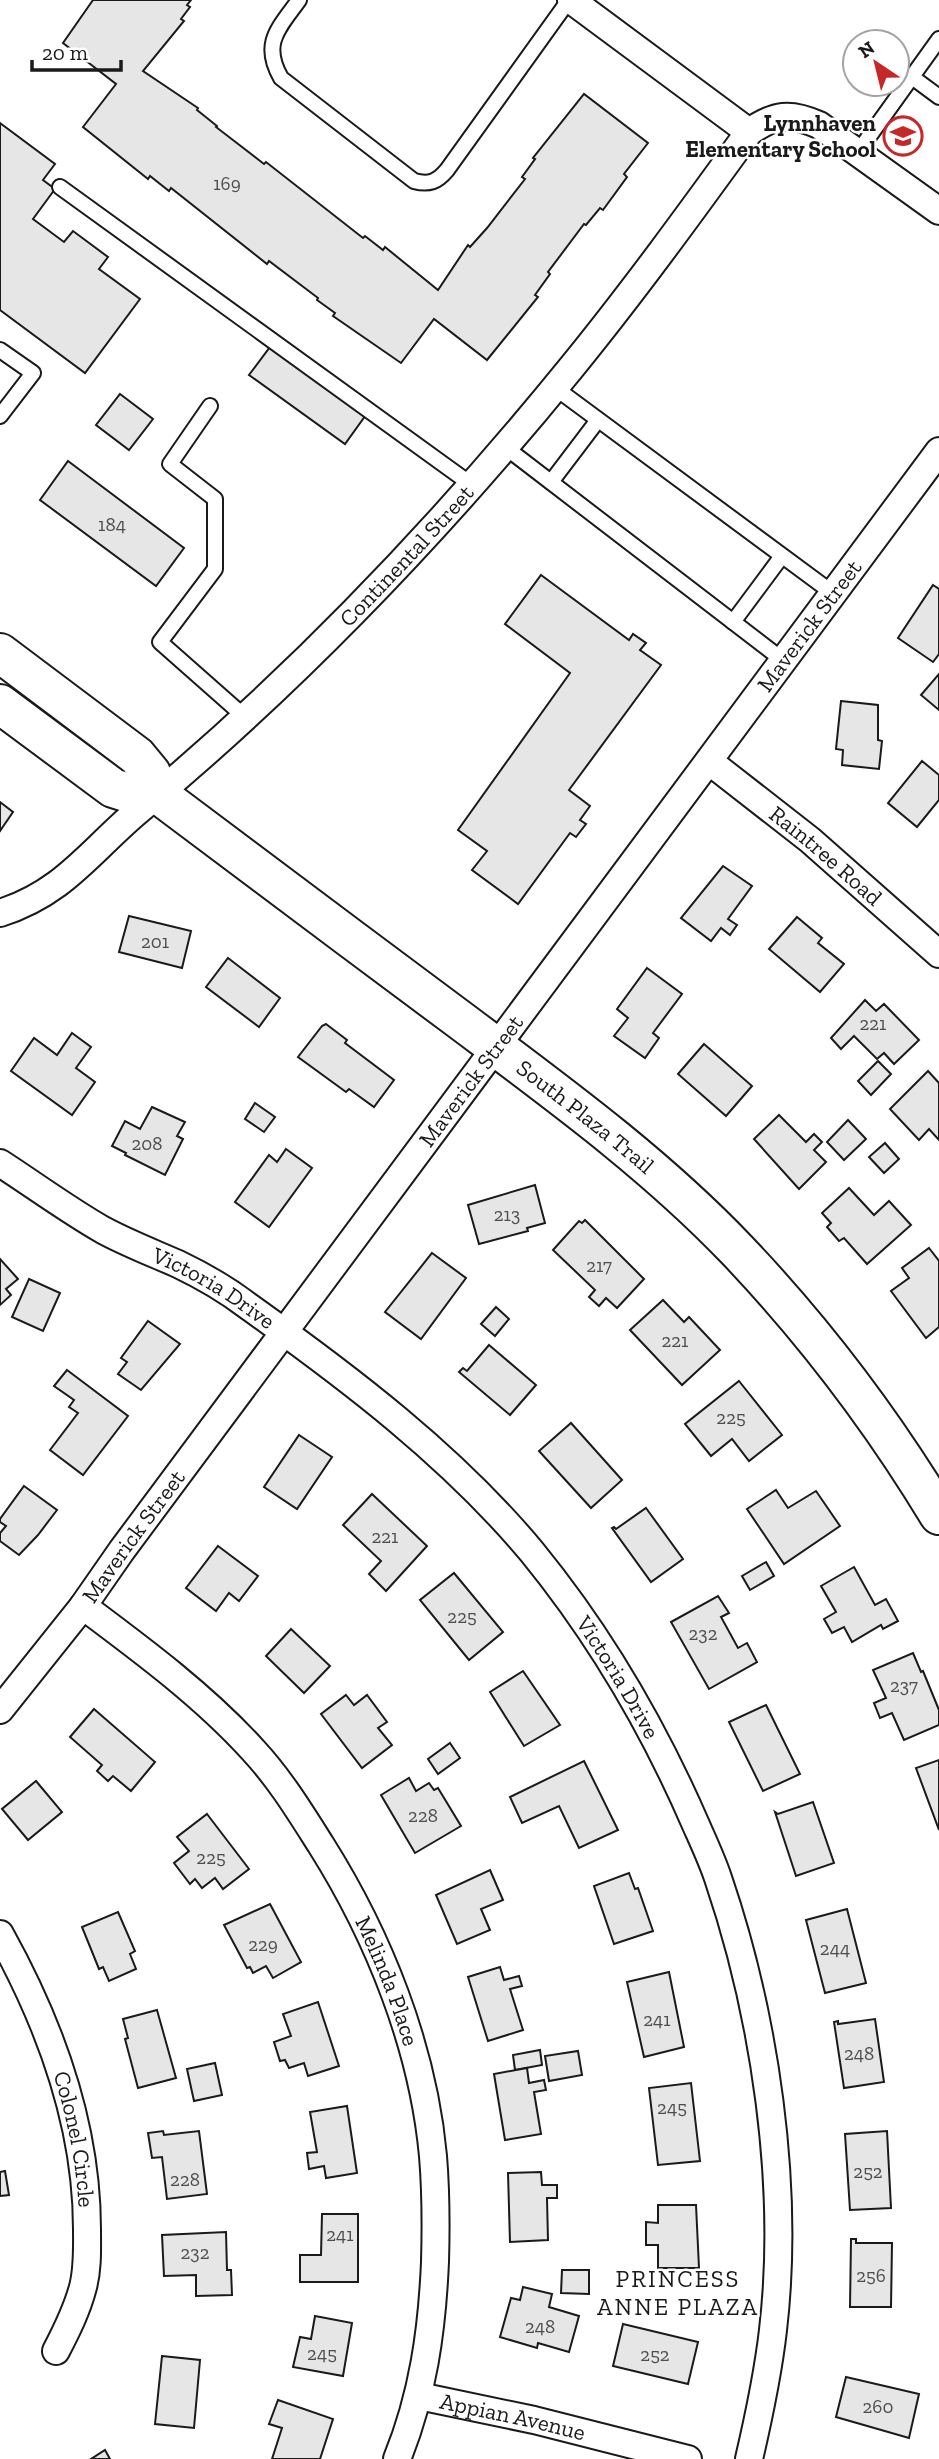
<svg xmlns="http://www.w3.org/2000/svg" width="939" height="2459" font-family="'Zilla Slab',serif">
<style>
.building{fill:#e6e6e6;stroke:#1a1a1a;stroke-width:2}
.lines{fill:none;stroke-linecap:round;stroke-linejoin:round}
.service-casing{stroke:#1a1a1a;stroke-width:18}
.minor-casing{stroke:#1a1a1a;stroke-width:30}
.secondary-casing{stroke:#1a1a1a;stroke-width:42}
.service{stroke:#fff;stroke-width:14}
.minor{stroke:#fff;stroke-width:26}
.secondary{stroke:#fff;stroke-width:38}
.labels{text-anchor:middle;stroke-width:5;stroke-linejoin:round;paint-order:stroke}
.number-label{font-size:19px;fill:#4d4d4d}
.poi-label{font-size:23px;font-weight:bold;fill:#1a1a1a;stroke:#fff;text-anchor:end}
.street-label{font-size:23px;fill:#1a1a1a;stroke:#fff}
.neighbourhood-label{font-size:24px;letter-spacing:2px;fill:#1a1a1a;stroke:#fff}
</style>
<rect width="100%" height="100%" fill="#fff"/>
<g class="building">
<polygon points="93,0 191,0 187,5 190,7 181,19 184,21 143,71 198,108 197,110 217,126 216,127 264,164 266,162 363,238 365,236 383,250 385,247 438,290 468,245 470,247 487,228 525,179 522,177 535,159 533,158 584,94 648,143 624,174 627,177 603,210 600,208 586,225 584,224 548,272 550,274 535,295 538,297 487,360 434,319 401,363 333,316 335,313 317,300 318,298 269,261 267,264 171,188 169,191 150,176 148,179 83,127 116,84 63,43"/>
<polygon points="0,123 55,164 43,180 55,189 33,219 64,242 73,231 108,257 99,269 140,299 85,373 0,310"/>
<polygon points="273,343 368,412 345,444 249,375"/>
<polygon points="120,394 153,419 129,450 96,425"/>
<polygon points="68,461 184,548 156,586 40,500"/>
<polygon points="541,575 629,640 633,634 646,643 640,650 661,665 569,790 590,806 580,820 586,824 576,837 570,833 518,904 472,870 487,851 458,830 570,673 505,624"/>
<polygon points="933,585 939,589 939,654 933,662 898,638"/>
<polygon points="939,674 939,710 921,695"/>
<polygon points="841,701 878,705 878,740 882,741 879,769 842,765 843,750 836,749"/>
<polygon points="922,761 939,775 939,800 917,827 888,803"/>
<polygon points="0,802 13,812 0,831"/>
<polygon points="723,866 752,886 728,919 737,925 730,935 721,928 711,941 681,918"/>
<polygon points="129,916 191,931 182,968 119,952"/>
<polygon points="797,917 822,938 818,943 844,964 820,992 769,949"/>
<polygon points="228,958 280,998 259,1027 206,987"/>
<polygon points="647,968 682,994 653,1033 659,1038 645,1058 614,1036 628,1018 617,1009"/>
<polygon points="865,1000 876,1011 884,1004 919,1040 894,1064 884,1053 877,1059 854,1036 841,1049 831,1038"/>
<polygon points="326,1024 347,1040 345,1043 394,1080 374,1107 349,1089 346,1092 298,1057 322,1026"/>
<polygon points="72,1033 91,1047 76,1068 95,1082 72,1115 11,1071 34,1038 57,1055"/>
<polygon points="704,1044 752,1086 726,1116 678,1074"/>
<polygon points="878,1061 891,1074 871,1095 858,1081"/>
<polygon points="928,1071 939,1083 939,1140 929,1129 919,1140 890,1109"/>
<polygon points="255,1103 275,1117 264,1132 245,1119"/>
<polygon points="152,1107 185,1122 177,1136 183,1139 165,1175 125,1155 126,1153 112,1146 125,1121 140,1129"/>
<polygon points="779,1115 806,1142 814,1134 822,1142 814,1150 826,1162 799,1189 754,1139"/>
<polygon points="848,1120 866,1139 844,1160 827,1142"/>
<polygon points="885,1143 899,1159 884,1173 869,1157"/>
<polygon points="286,1149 312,1168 269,1227 235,1202 269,1155 277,1162"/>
<polygon points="535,1185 545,1223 527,1228 528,1231 479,1244 468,1205"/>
<polygon points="849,1188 874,1215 889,1201 911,1225 867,1264 844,1238 839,1241 827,1227 831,1223 822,1213"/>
<polygon points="585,1220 644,1279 617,1308 606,1298 599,1306 589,1297 595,1290 553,1250 579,1221 582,1223"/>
<polygon points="929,1248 939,1261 939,1327 926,1338 891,1291 909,1278 902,1268"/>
<polygon points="432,1253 466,1278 421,1339 385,1312"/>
<polygon points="0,1259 18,1279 6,1289 11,1295 0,1305"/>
<polygon points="29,1279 60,1293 43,1331 12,1317"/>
<polygon points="663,1300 684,1322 689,1317 720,1350 682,1385 630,1330"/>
<polygon points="496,1307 509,1319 495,1336 481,1324"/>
<polygon points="148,1321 180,1344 141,1390 118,1374 127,1362 121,1358"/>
<polygon points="489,1345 536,1385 510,1415 459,1372 463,1368 467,1371"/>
<polygon points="67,1370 128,1416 83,1475 50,1450 78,1413 69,1407 74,1400 54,1386"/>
<polygon points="739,1381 782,1435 749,1461 732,1439 711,1456 685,1424"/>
<polygon points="571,1423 622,1480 591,1508 539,1451"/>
<polygon points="299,1435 332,1457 297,1509 264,1487"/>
<polygon points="24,1486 57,1510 38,1535 19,1555 0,1541 0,1533 6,1526 0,1522 0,1519"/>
<polygon points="776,1490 788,1508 816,1491 840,1526 784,1564 747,1509"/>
<polygon points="372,1494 427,1546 386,1591 369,1574 381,1561 343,1525"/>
<polygon points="646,1508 683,1559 651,1582 612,1528 614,1527 616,1529"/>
<polygon points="218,1546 258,1576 239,1601 229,1593 216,1611 186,1588"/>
<polygon points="766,1562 774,1576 750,1590 742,1576"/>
<polygon points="854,1567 875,1605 886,1599 898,1621 883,1629 881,1625 852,1642 844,1627 832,1633 824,1619 836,1612 821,1586"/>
<polygon points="454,1573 503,1632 469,1660 420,1600"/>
<polygon points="718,1596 729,1613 721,1617 738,1648 747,1643 757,1662 709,1689 671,1622"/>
<polygon points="291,1629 330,1666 304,1693 266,1656"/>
<polygon points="913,1653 921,1672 923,1671 939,1710 939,1725 904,1740 892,1713 880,1718 874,1703 886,1698 873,1670"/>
<polygon points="523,1671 560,1725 524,1746 490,1692"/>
<polygon points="346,1695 354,1705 367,1695 387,1722 378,1728 392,1745 362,1768 321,1714"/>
<polygon points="766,1705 800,1774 763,1791 729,1722"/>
<polygon points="94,1709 155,1762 131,1791 113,1776 108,1781 97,1771 102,1765 70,1737"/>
<polygon points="450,1743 460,1758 438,1774 428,1759"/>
<polygon points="939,1760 939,1830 916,1768"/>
<polygon points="584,1761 618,1830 579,1848 559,1806 522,1823 510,1797"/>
<polygon points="409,1778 416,1791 429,1783 434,1790 438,1788 461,1826 415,1853 381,1795"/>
<polygon points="36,1781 62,1812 28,1840 2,1809"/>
<polygon points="813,1802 834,1863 796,1876 775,1812 778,1814"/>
<polygon points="207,1814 249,1869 223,1889 215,1878 202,1888 195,1879 190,1884 174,1863 189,1851 177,1837"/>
<polygon points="490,1870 503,1900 481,1909 490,1930 457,1944 436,1895"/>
<polygon points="629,1873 635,1889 638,1888 653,1931 614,1944 594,1886"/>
<polygon points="270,1904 301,1962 273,1978 266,1966 253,1973 250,1967 247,1968 224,1925"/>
<polygon points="847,1909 866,1983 825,1993 806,1920"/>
<polygon points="118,1912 135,1951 130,1954 136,1969 109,1981 103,1967 99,1969 82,1927"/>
<polygon points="500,1967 504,1980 519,1976 522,1986 510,1989 523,2030 488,2041 468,1977"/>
<polygon points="669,1972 684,2047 644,2057 627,1982"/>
<polygon points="318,2002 339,2066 308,2076 304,2063 289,2068 285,2060 280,2061 274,2042 291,2036 283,2014"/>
<polygon points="157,2010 176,2078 138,2088 125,2039 128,2038 123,2019"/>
<polygon points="875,2019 884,2082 844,2088 834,2022 838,2021 838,2024"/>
<polygon points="540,2050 542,2065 515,2070 513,2055"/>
<polygon points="578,2051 582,2075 549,2081 545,2056"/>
<polygon points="215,2063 222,2095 194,2101 187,2069"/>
<polygon points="527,2068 529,2083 544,2080 546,2090 534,2092 541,2134 505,2140 494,2074"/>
<polygon points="691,2083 700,2161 658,2165 649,2088"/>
<polygon points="347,2106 357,2173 326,2178 324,2166 309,2169 307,2153 317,2152 310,2112"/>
<polygon points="163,2131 164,2135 199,2131 207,2194 167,2199 162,2157 152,2158 148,2133"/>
<polygon points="887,2131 891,2208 850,2210 845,2134"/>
<polygon points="5,2171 9,2195 0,2196 0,2172"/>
<polygon points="541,2172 542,2185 557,2185 557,2198 547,2198 548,2240 510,2242 508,2173"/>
<polygon points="658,2205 696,2205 699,2268 658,2268 658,2245 646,2245 646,2222 658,2223"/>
<polygon points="322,2214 358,2214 358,2282 300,2282 300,2255 321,2255"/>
<polygon points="226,2232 227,2270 231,2270 232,2295 196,2296 196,2275 164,2276 162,2235"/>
<polygon points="851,2239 856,2239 856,2243 892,2243 891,2307 850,2307"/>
<polygon points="562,2270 589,2270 589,2294 561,2293"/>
<polygon points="523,2287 552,2294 549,2307 579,2316 569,2352 538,2343 537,2348 500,2337 511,2298 520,2300"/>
<polygon points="315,2316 352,2323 343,2376 293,2367 300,2337 311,2339"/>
<polygon points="623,2324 698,2342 688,2384 613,2366"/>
<polygon points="162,2356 200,2360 194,2428 155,2424"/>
<polygon points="846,2377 919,2394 909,2438 836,2417"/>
<polygon points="278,2400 333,2419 320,2459 272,2459 282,2428 269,2424"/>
<polygon points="105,2450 110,2459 91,2459"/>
</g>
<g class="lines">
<g class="service-casing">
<g id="service">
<path d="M299,0c-20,28 -38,43 -18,78l133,103c15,4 23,1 33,-11l122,-170"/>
<polyline points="912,77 939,97"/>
<polyline points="858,152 939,39"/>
<polyline points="60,187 472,485"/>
<polyline points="0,350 33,373 0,416"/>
<polyline points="554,387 834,594"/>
<polyline points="210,406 170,464 215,499 215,569 160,642 246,718"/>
<polyline points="505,447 784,661"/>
<polyline points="551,482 598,420"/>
<polyline points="733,622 782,556"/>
</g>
</g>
<g class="minor-casing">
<g id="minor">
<polyline points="571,0 749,132"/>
<path id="s1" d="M710,762l100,78 129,114"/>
<path id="s2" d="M0,913c64,-20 91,-63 139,-103 159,-132 301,-281 432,-442 62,-76 120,-156 178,-236 26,-18 41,-20 70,-7l120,86"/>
<path id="s3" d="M0,1163c34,22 68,47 103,67 24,13 50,23 75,34 23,11 49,26 70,42 101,72 204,150 284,246 67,82 122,176 164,273 8,18 16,35 22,53 47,138 72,307 55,452 -5,44 -14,86 -24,129"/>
<path id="s4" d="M83,1606c59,44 121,90 170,144 27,29 47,62 68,95 58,92 102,202 112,311 3,36 3,71 2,106 -3,69 -12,133 -38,197"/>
<path id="s5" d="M0,1710l83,-104 39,-56 817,-1099"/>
<path id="s6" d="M0,1934c50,90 87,191 87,295 0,19 1,39 -4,58 -6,23 -16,43 -27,64"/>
<path id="s7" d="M419,2396l115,24 154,39"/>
</g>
</g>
<g class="secondary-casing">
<g id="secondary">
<path id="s8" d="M0,653l137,103 14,17 7,21c101,76 201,151 302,226 96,72 194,143 277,230 77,81 144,169 202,265"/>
<polyline points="0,704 113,788 135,795 158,794"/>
</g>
</g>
<use href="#service" class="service"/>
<use href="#minor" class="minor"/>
<use href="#secondary" class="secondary"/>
</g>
<defs>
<g id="school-ring" transform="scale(2.0125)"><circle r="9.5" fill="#fff" stroke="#c62828" stroke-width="1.5"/><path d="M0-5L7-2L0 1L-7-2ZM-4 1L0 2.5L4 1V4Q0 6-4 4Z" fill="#c62828"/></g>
</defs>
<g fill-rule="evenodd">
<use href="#school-ring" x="903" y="136"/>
</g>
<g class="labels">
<g class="number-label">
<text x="227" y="190">169</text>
<text x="112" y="531">184</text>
<text x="155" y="948">201</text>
<text x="873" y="1030">221</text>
<text x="147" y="1150">208</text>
<text x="507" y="1221">213</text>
<text x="599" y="1272">217</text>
<text x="675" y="1347">221</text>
<text x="731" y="1424">225</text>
<text x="385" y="1543">221</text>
<text x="462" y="1623">225</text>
<text x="703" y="1640">232</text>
<text x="904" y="1692">237</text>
<text x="423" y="1822">228</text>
<text x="211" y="1864">225</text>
<text x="263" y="1951">229</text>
<text x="835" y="1955">244</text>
<text x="657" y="2026">241</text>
<text x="859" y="2060">248</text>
<text x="672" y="2114">245</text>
<text x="868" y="2178">252</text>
<text x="185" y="2186">228</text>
<text x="340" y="2241">241</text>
<text x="195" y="2259">232</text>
<text x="871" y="2282">256</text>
<text x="540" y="2333">248</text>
<text x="322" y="2360">245</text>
<text x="655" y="2361">252</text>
<text x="878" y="2413">260</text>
</g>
<g class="poi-label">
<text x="876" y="131">Lynnhaven<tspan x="876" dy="26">Elementary School</tspan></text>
</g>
<g class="street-label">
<text dy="8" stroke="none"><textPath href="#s2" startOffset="544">Continental Street</textPath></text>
<text dy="8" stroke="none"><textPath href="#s5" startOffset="1353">Maverick Street</textPath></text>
<text dy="8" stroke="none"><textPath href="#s1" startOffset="149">Raintree Road</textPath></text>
<text dy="8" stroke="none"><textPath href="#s5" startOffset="786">Maverick Street</textPath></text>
<text dy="8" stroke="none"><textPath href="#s8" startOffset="751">South Plaza Trail</textPath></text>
<text dy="8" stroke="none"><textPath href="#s3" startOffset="248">Victoria Drive</textPath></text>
<text dy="8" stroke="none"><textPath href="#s5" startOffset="219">Maverick Street</textPath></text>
<text dy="8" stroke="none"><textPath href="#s3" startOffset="816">Victoria Drive</textPath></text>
<text dy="8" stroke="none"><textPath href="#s4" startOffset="492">Melinda Place</textPath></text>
<text dy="8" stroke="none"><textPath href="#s6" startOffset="220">Colonel Circle</textPath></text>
<text dy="8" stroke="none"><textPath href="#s7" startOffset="96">Appian Avenue</textPath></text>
</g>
<g class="neighbourhood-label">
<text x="678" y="2287">PRINCESS<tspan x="678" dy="28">ANNE PLAZA</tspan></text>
</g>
</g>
<g transform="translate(876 63) rotate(325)"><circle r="33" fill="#ffffff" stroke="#a3a3a3" stroke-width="2"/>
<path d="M0-5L12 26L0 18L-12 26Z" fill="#c62828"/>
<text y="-10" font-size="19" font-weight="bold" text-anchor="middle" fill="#1a1a1a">N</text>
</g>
<path d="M32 60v10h89v-10" fill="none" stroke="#1a1a1a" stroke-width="3.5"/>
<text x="42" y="60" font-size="21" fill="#1a1a1a" stroke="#ffffff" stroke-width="5" paint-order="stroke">20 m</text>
</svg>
